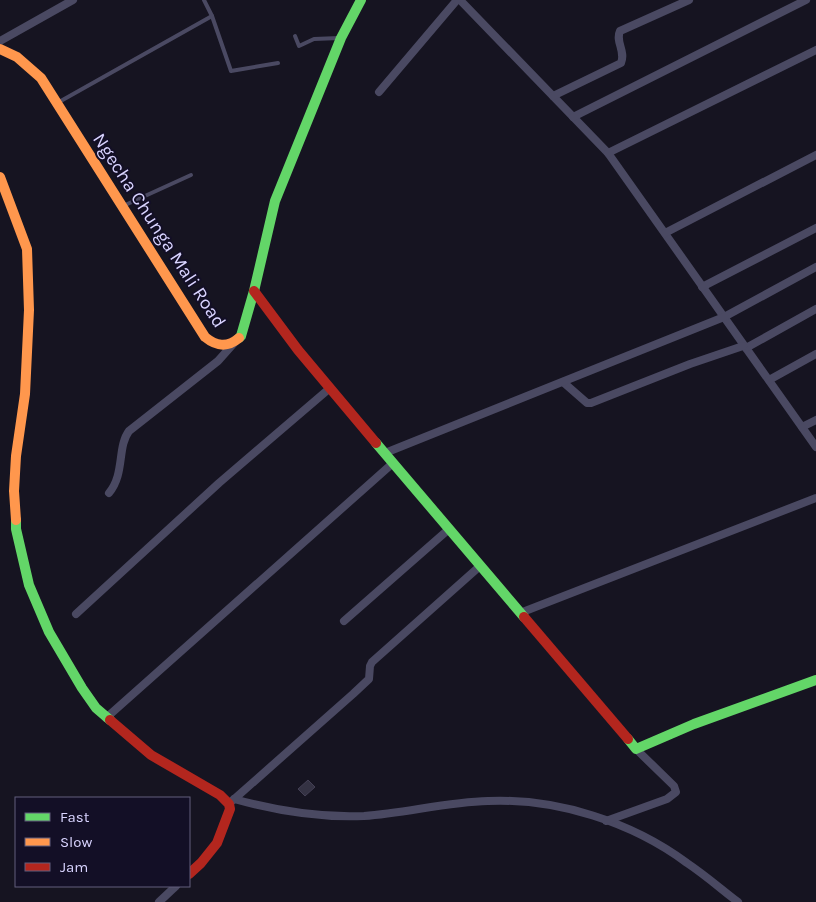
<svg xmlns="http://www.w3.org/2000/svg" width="816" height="902" font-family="Karla,sans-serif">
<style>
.building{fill:#343243;stroke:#433f54}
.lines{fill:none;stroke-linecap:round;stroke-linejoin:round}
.lane{stroke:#4a4962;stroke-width:4}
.street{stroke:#4a4962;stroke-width:8}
.fast{stroke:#63d668;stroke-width:10}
.slow{stroke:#ff974d;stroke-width:10}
.jam{stroke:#b3261e;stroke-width:10}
.labels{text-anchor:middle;stroke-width:4;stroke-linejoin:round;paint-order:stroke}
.street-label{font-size:19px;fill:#d9d4ff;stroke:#130f26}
</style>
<rect width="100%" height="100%" fill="#161421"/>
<polygon class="building" points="308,780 315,787 305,796 298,789"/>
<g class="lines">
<g class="lane">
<polyline points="204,0 212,16 231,71 278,63"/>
<polyline points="295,36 299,46 314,39 339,38"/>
<polyline points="59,102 212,16"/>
<polyline points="123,206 191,175"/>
</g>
<g class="street">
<polyline points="460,0 608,153 816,447"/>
<polyline points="0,41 73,0"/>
<polyline points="379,92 457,0"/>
<path d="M553,96l68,-33c5,-12 -6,-21 -1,-32l69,-31"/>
<polyline points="573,117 806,0"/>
<polyline points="608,153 816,50"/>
<polyline points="665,233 816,155"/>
<polyline points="702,287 816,228"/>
<polyline points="746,348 816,309"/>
<polyline points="769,380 816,354"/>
<polyline points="563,382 587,403 591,403 690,364 743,346"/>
<polyline points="802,427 816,420"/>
<polyline points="385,453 724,317 816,267"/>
<path d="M109,493c16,-19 8,-46 20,-62l89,-70 16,-18"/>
<polyline points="520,613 816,498"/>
<polyline points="76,614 219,483 330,388"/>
<polyline points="344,621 449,529"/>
<polyline points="106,718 393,463"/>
<path d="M234,799c43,12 85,19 130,17 42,-3 83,-14 124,-15 69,-3 144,21 199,62 18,12 34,26 51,39"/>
<polyline points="232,801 353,694 369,679 370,666 372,662 480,566"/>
<polyline points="606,821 667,799 676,792 674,786 636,749"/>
<polyline points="159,902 176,886"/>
</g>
<g class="fast">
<polyline points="239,338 241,336 254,291 275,201 341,38 361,0"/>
<polyline points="376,443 524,617"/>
<polyline points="16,520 16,529 29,585 49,632 82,688 96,708 110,720"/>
<polyline points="628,739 636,749 694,724 816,680"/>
</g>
<g class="slow">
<path d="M0,49l17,8 24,21 164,259c11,9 22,11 34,1"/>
<polyline points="0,177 27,249 29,310 25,394 16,456 14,491 16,520"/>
</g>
<g class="jam">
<polyline points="254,291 298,350 376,443"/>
<polyline points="524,617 628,739"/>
<polyline points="110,720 151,755 220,795 229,804 230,809 217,843 201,863 189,874"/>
</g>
</g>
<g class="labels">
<g class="street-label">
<text transform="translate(160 230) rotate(57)" y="7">Ngecha Chunga Mali Road</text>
</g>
</g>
<rect x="15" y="797" width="175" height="90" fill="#130f26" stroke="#625e7d"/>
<rect x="25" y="813" width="25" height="8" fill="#63d668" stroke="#625e7d"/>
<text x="60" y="822" font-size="15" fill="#d9d4ff">Fast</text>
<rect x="25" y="838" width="25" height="8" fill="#ff974d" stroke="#625e7d"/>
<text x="60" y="847" font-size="15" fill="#d9d4ff">Slow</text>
<rect x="25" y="863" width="25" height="8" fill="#b3261e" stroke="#625e7d"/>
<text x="60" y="872" font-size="15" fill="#d9d4ff">Jam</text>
</svg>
